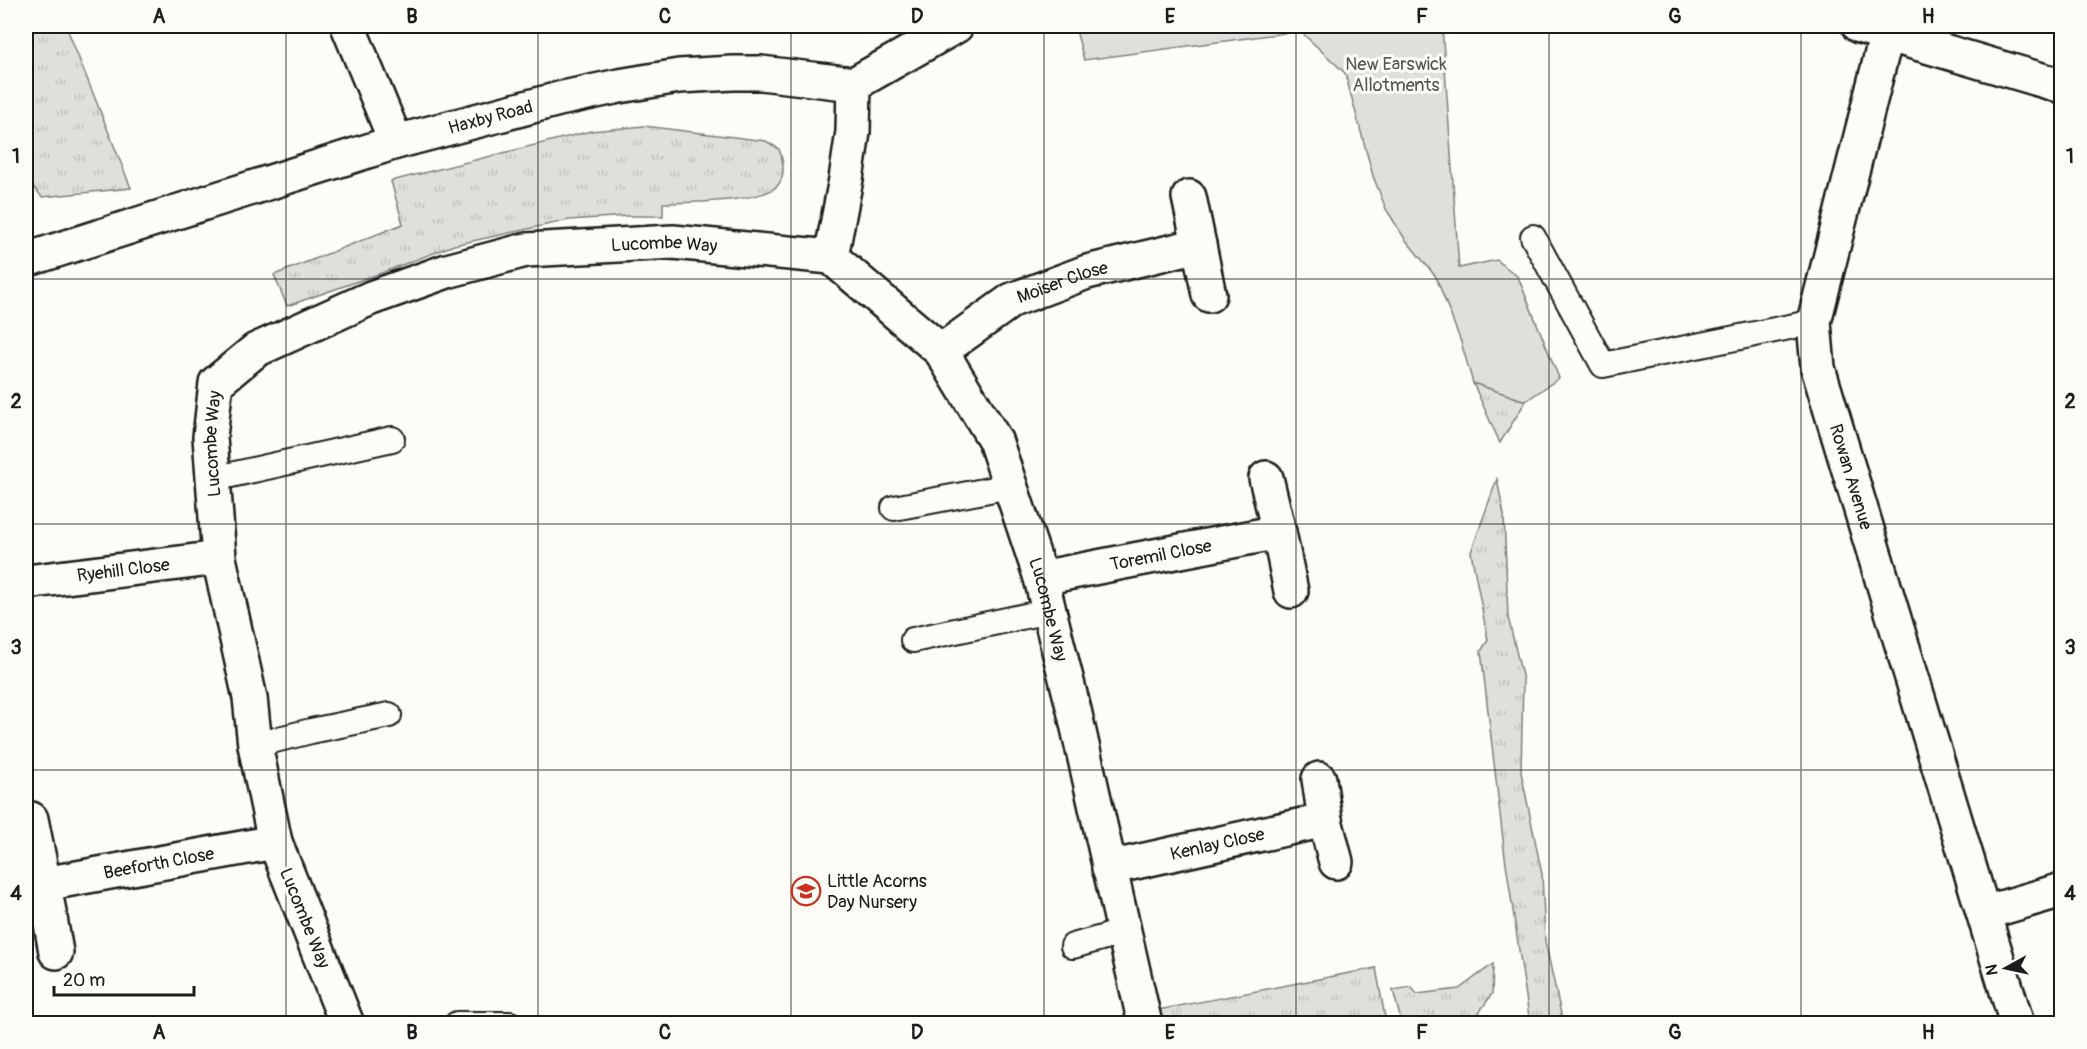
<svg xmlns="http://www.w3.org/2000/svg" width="2087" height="1049" font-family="Pangolin,sans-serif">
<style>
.grass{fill:url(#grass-tufts);stroke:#7e7e7c;stroke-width:1.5}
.garden{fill:#e0dfdb;stroke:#7e7e7c;stroke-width:1.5}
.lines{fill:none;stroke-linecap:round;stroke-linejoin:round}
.lane-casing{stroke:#1c1c1c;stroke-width:28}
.street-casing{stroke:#1c1c1c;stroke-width:38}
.secondary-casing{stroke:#1c1c1c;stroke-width:38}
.lane{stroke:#fdfcf7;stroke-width:24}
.street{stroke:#fdfcf7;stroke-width:33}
.secondary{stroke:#fdfcf7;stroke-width:33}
.grid{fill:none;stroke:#1c1c1c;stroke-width:1.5;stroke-opacity:0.55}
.labels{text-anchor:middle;stroke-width:6;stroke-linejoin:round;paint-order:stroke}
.park-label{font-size:18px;fill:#575655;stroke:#fdfcf7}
.street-label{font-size:18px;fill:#1c1c1c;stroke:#fdfcf7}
.poi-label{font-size:18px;fill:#1c1c1c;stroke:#fdfcf7;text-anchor:start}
.neatline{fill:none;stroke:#1c1c1c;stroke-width:2}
.grid-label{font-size:20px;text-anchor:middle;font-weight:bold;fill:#1c1c1c}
</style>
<defs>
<pattern id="grass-tufts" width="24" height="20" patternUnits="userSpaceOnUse" patternTransform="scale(1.5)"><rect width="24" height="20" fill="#e0dfdb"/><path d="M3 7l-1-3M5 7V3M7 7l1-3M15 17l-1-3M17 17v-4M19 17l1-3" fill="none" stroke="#c0bfbb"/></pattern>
</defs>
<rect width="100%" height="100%" fill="#fdfcf7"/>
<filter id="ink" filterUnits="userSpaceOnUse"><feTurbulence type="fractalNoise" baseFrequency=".0167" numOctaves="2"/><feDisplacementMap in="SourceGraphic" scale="12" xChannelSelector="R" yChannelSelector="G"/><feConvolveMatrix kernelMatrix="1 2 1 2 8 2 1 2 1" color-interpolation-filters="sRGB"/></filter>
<g filter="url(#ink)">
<g class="grass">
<polygon points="26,26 66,26 131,188 42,197 28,180 26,175"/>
<path d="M644,126l122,15 13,8c4,11 7,26 -1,36 -15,18 -91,17 -115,18v13h-36l-58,4 -115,25 -70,27 -97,34 -13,-31 129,-51 -12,-43 200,-50z"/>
<polygon points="1473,383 1526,401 1500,443"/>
<polygon points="1497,479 1504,515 1508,617 1523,680 1521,772 1542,874 1545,941 1563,1023 1530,1023 1505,857 1481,651 1488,640 1471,552"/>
<polygon points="1493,964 1492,994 1478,1014 1466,1023 1412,1024 1401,1021 1393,990 1411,987 1417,994 1459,989"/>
<polygon points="1376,968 1386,1023 1145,1024 1142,1013"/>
</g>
<polygon class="garden" points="1104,26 1442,26 1459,268 1497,260 1518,277 1559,378 1526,401 1473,383 1461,342 1436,277 1405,239 1386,209 1373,176 1345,73 1300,31 1084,60 1076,30"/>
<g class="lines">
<g class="lane-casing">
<g id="lane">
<polyline points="1533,237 1603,365 1814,322"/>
<polyline points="213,479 392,439"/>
<polyline points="894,508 1010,486"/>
<polyline points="913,640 1049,611"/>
<polyline points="255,745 311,731 389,715"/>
<polyline points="1073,946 1123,932"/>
<polyline points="457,1024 510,1024"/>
</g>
</g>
<g class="street-casing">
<g id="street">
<polyline points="348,26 396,142"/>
<path id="s1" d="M1887,33l-73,289 4,46 199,656"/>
<polyline points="1189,197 1199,245"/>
<polyline points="831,257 846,179 853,132 854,84"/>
<path id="s2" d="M941,351l71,-51 75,-28 112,-27 10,50"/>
<polyline points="1266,478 1279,532"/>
<path id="s3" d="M1041,578l238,-46 12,59"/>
<path id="s4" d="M26,582l193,-24"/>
<path id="s5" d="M31,819l13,65 231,-42"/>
<polyline points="1325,820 1336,862"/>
<path id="s6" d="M1109,868l216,-48 -6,-41"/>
<polyline points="44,884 56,952"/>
<polyline points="1984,913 2062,890"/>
<path id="s7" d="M347,1024l-72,-182 -20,-97 -5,-47 -31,-140 -9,-121 6,-54 40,-33 115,-52 76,-27 79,-21 147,-8 158,15 110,94 54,89 46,138 8,33 25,99 71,314"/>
</g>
</g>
<g class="secondary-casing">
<g id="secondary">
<polyline points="1859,26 2062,86"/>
<path id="s8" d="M26,260l370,-118 163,-43 60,-13 60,-10 54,-3h28l93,11 102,-58"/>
</g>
</g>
<use href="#lane" class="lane"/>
<use href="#street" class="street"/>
<use href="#secondary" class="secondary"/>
</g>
</g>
<path class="grid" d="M286,26v998M538,26v998M791,26v998M1044,26v998M1296,26v998M1549,26v998M1801,26v998M26,279h2036M26,524h2036M26,770h2036"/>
<defs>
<g id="school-ring" transform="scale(1.5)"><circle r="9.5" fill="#fdfcf7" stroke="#c8321e" stroke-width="1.5"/><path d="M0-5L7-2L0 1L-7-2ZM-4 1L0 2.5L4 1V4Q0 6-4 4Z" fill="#c8321e"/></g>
</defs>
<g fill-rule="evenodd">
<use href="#school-ring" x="806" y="891"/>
</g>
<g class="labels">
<g class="park-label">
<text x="1396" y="70">New Earswick<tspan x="1396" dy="21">Allotments</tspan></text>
</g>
<g class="street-label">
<text dy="6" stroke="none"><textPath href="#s8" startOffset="486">Haxby Road</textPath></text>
<text dy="6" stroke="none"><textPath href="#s7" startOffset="1140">Lucombe Way</textPath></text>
<text dy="6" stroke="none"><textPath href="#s2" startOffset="141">Moiser Close</textPath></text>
<text dy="6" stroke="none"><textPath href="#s7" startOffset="600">Lucombe Way</textPath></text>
<text dy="6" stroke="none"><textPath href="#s1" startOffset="458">Rowan Avenue</textPath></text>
<text dy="6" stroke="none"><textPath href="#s3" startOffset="122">Toremil Close</textPath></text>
<text dy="6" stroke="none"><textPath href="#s4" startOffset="98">Ryehill Close</textPath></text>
<text dy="6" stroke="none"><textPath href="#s7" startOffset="1734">Lucombe Way</textPath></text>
<text dy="6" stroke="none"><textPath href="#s6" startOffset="111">Kenlay Close</textPath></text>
<text dy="6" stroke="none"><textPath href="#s5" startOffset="183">Beeforth Close</textPath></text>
<text transform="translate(305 918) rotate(68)" y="6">Lucombe Way</text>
</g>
<g class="poi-label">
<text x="827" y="887">Little Acorns<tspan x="827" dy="21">Day Nursery</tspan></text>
</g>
</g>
<rect width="2087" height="1049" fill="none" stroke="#fdfcf7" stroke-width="66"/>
<g transform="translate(2006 968) rotate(262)" stroke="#fdfcf7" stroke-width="4.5" paint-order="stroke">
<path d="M0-4.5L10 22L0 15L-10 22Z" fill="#1c1c1c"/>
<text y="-9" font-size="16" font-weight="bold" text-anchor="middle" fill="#1c1c1c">N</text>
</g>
<path d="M54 986v9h140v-9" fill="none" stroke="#1c1c1c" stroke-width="3"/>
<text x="63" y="986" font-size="18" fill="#1c1c1c" stroke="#fdfcf7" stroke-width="4.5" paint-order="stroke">20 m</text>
<rect x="33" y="33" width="2021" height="983" class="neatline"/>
<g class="grid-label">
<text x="159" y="23">A</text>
<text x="412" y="23">B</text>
<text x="665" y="23">C</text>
<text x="917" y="23">D</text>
<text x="1170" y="23">E</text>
<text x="1422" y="23">F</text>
<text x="1675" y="23">G</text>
<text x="1928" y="23">H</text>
<text x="16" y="163">1</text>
<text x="2070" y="163">1</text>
<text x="16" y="408">2</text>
<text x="2070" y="408">2</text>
<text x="16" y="654">3</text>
<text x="2070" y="654">3</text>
<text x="16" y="900">4</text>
<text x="2070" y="900">4</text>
<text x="159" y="1039">A</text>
<text x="412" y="1039">B</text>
<text x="665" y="1039">C</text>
<text x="917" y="1039">D</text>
<text x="1170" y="1039">E</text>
<text x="1422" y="1039">F</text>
<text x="1675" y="1039">G</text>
<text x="1928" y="1039">H</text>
</g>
</svg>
